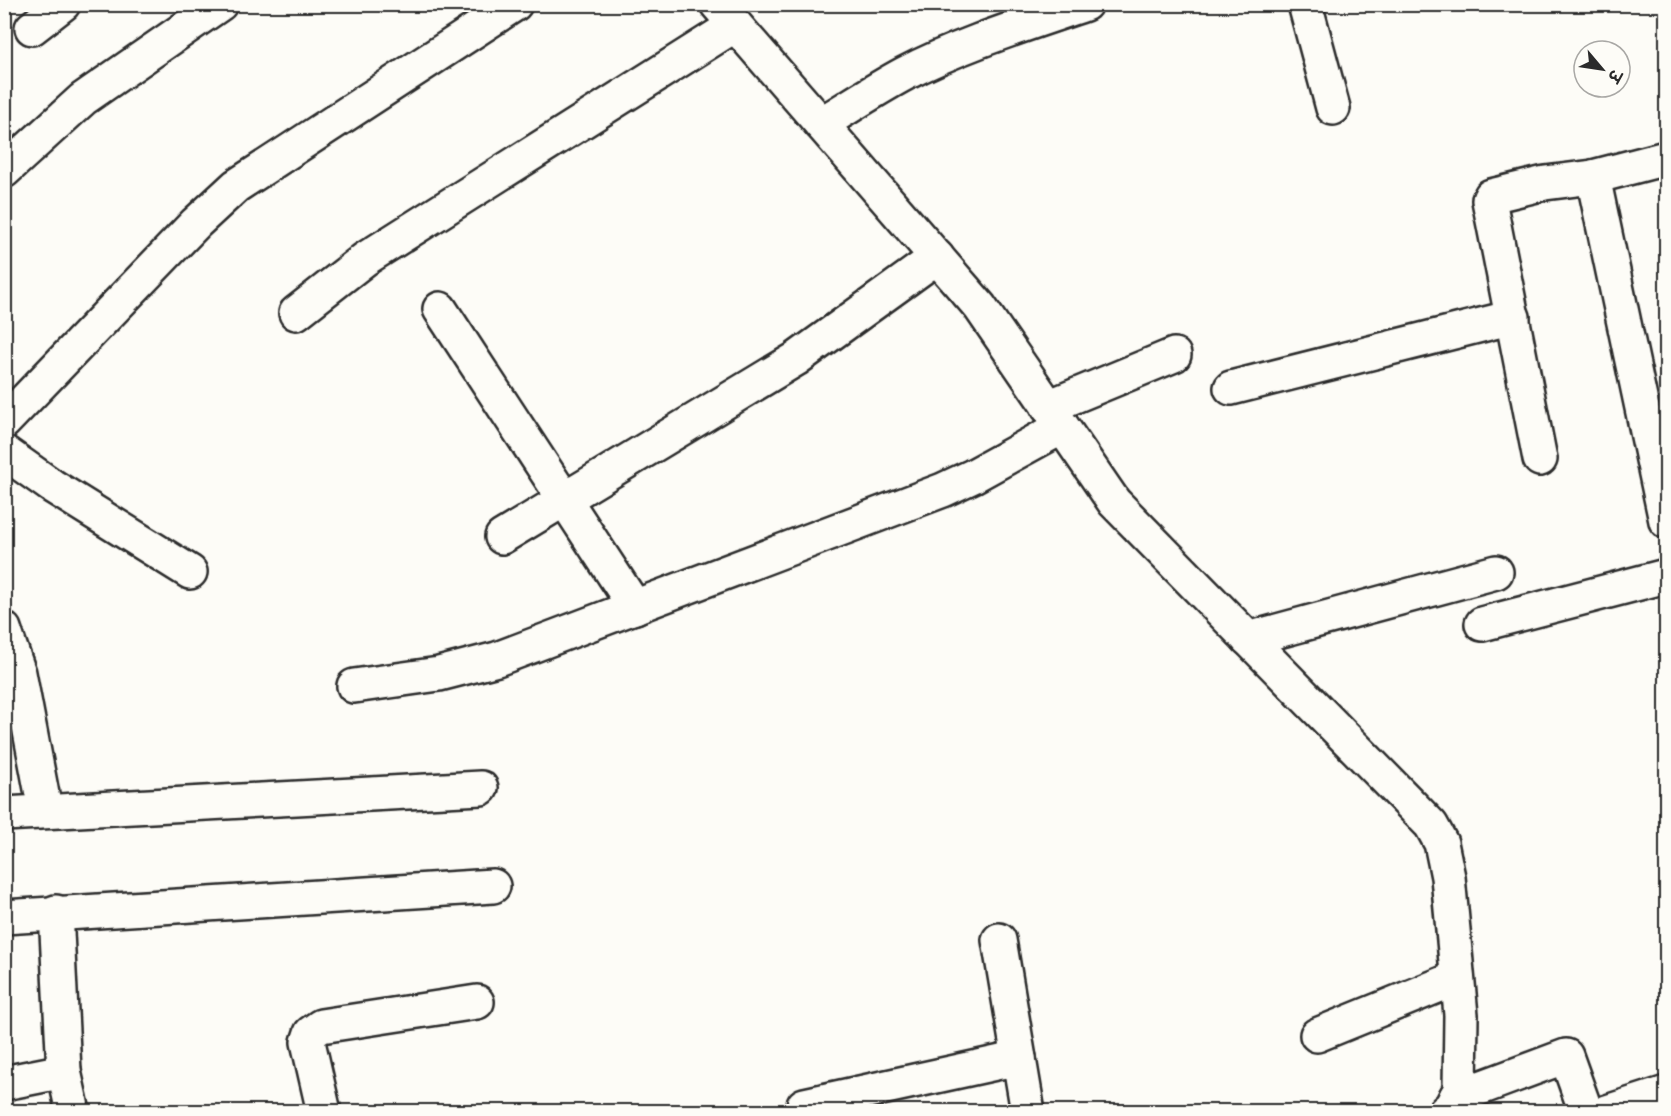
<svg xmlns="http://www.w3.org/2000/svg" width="1671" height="1116" font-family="Mynerve,'Playpen Sans Deva',sans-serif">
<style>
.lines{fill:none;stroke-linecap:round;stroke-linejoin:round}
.minor-casing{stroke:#2b2b2b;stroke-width:38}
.minor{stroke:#fdfcf7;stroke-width:33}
</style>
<rect width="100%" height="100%" fill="#fdfcf7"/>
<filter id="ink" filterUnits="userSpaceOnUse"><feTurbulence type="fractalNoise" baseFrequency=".0167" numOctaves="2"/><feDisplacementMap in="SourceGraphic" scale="12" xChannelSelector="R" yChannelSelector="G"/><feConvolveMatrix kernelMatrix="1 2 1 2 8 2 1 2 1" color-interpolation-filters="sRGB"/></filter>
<g filter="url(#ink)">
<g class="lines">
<g class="minor-casing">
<g id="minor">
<polyline points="717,4 980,307 1114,502 1431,825 1441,843 1448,877 1461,1015 1460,1090 1451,1107 1445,1112"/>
<polyline points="1305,4 1333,108"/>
<polyline points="32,28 63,4"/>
<path d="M821,124c28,-17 55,-35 83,-50 58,-30 120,-49 181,-70"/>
<polyline points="4,171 83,99 220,4"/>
<polyline points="1593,177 1666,521"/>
<polyline points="440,309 635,607"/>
<polyline points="296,313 365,259 735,25"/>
<polyline points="1231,388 1513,317"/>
<polyline points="1048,407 1174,355"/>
<polyline points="4,422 196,223 236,186 515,4"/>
<polyline points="4,452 52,486 190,572"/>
<polyline points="1540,459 1489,200 1491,196 1545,183 1593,177 1666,158"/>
<polyline points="502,537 796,359 937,257"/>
<polyline points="1482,624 1666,576"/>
<polyline points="4,629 19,673 45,810"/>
<polyline points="1248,639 1496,572"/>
<polyline points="354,686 439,674 497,659 943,490 973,476 1062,427"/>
<polyline points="4,814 481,788"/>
<polyline points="56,912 64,1071 73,1112"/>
<polyline points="4,917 493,886"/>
<polyline points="999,940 1028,1112"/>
<polyline points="1317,1035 1457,978"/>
<polyline points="4,1083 64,1071"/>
<polyline points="804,1105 1019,1058"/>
<polyline points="324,1112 308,1042 311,1033 321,1026 477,1002"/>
<polyline points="1462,1112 1456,1097 1566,1056 1586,1112"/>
<polyline points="1607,1112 1666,1093"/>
</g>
</g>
<use href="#minor" class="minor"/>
</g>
</g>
<rect width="1671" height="1116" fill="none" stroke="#fdfcf7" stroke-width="24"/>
<rect x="12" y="12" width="1647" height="1092" fill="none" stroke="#2b2b2b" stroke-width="2" filter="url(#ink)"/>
<g transform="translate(1602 69) rotate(119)"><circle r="28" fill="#fdfcf7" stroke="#a9a8a5" stroke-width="1.5"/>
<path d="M0-4.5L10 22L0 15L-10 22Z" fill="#2b2b2b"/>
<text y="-9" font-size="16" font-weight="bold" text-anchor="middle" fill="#2b2b2b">उ</text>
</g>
</svg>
